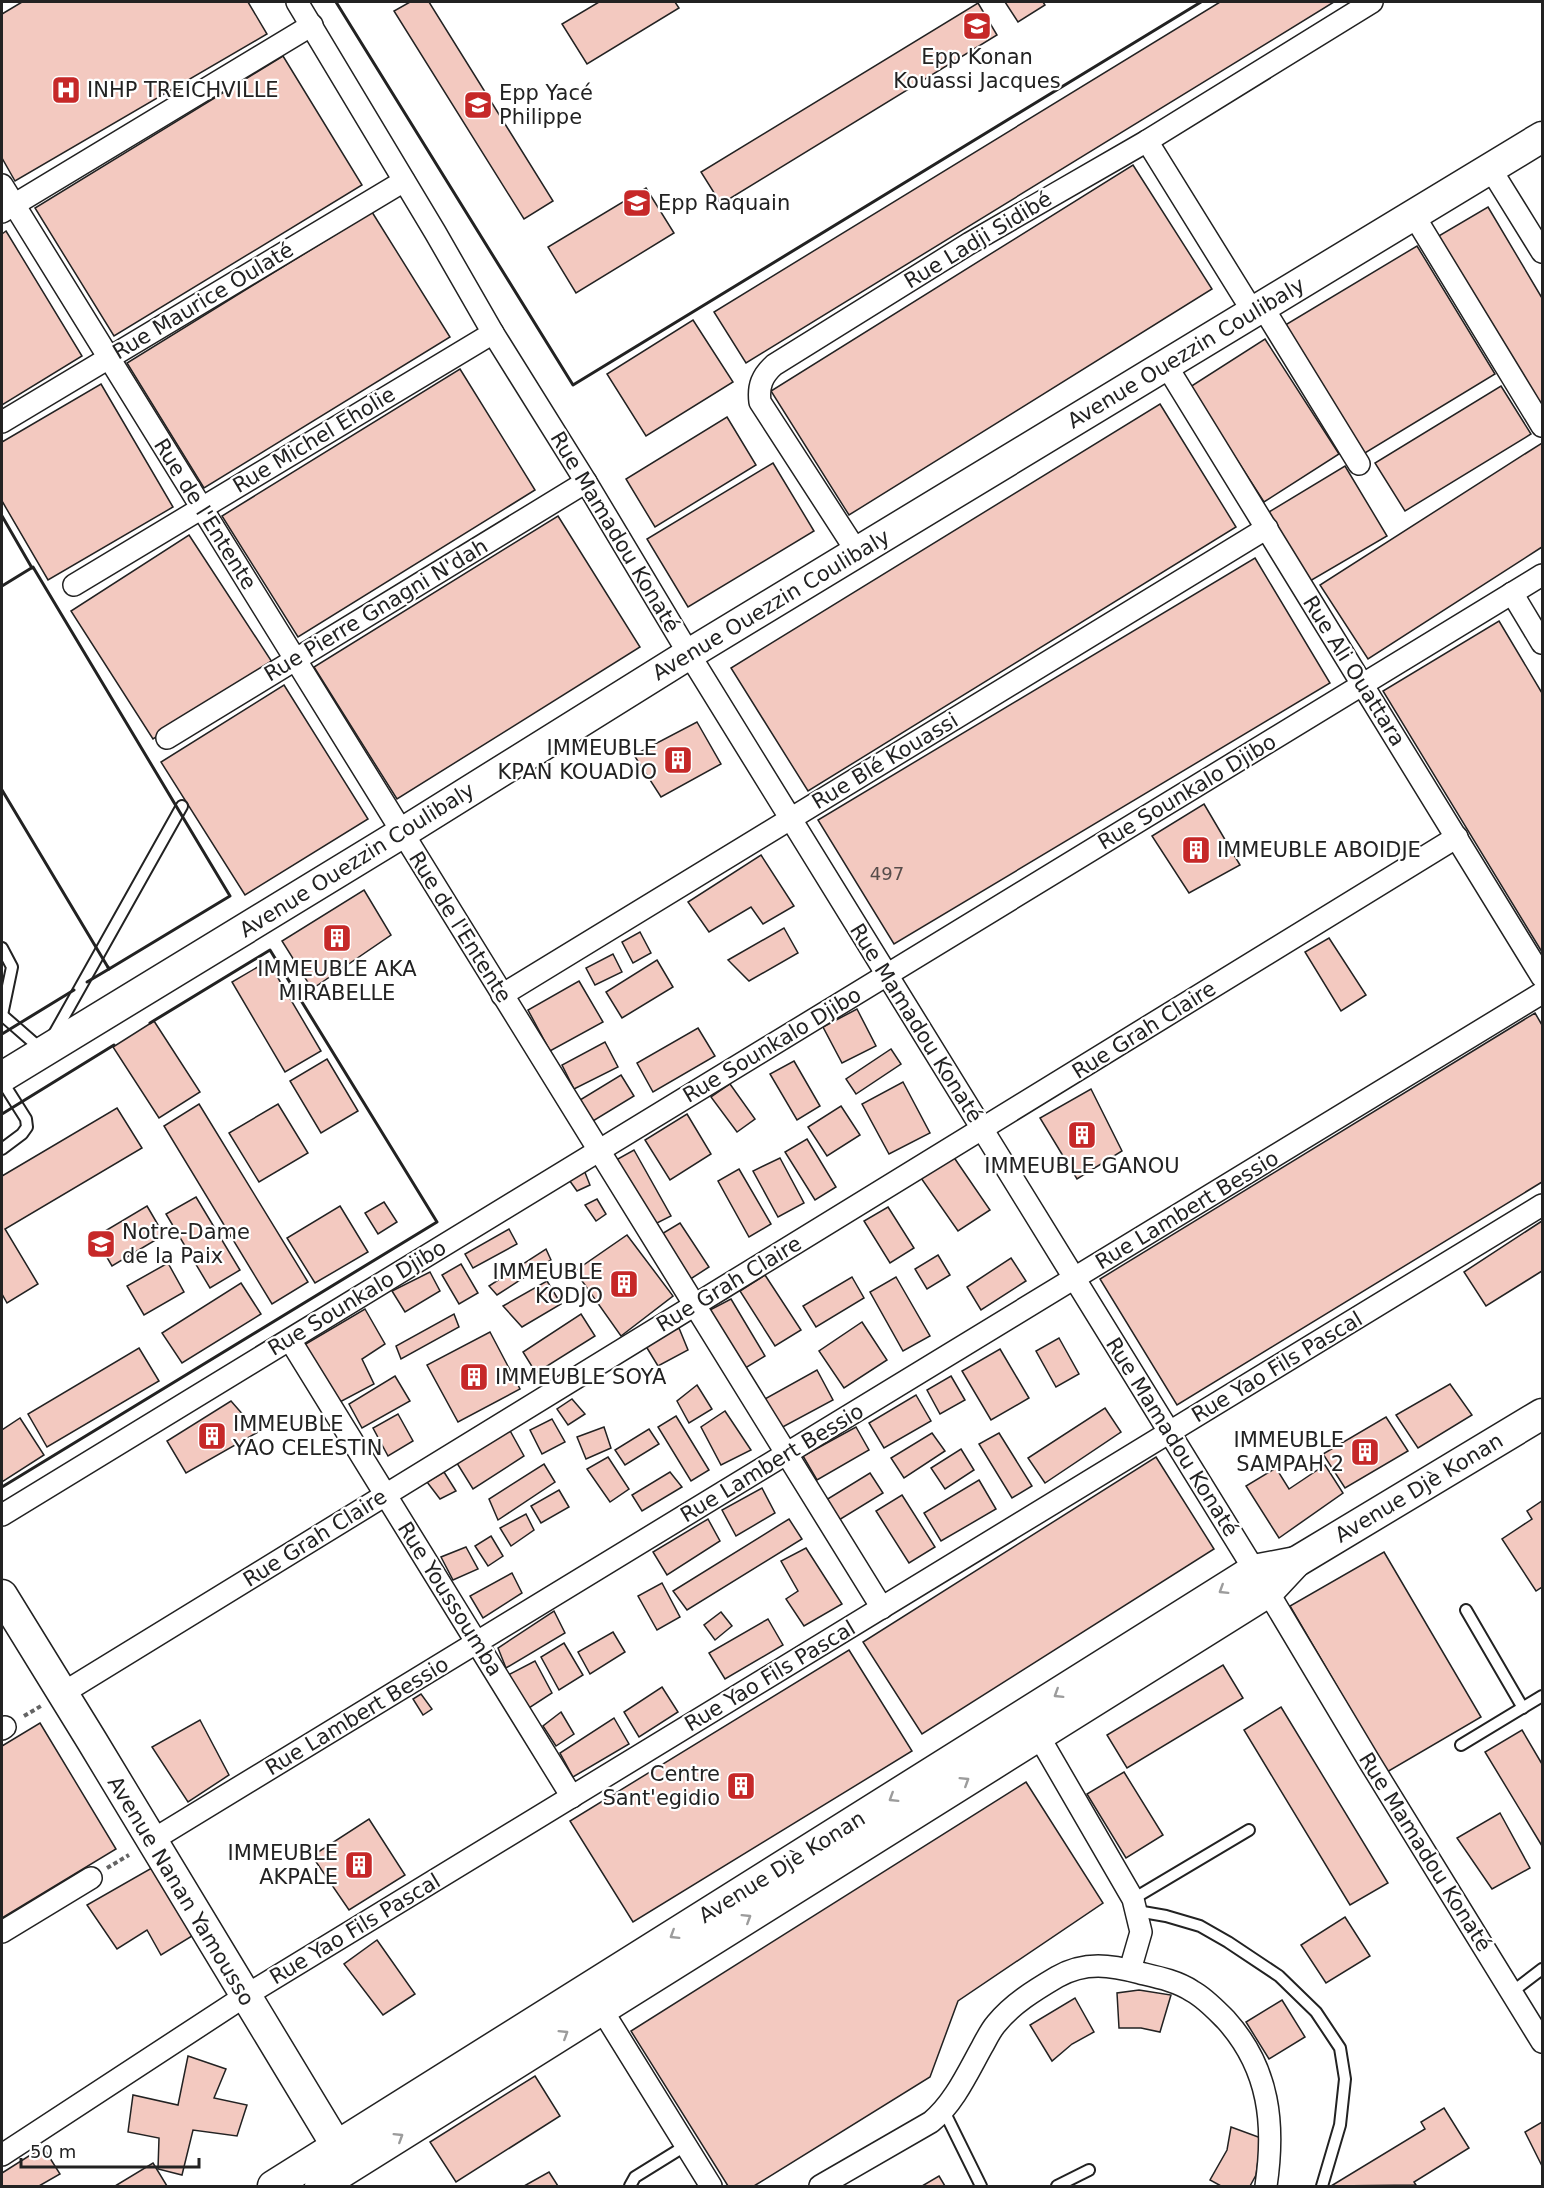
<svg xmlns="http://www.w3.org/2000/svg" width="1544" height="2188" font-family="'DejaVu Sans',sans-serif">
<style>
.building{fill:#f3c9c0;stroke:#222;stroke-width:1.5}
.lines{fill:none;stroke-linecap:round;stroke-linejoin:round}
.lane-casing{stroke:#222;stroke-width:14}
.street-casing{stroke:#222;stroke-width:24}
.secondary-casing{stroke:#222;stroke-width:33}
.path{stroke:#646464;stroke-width:4;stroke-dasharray:4.5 3;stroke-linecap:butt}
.lane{stroke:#fff;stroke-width:10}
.street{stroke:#fff;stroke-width:21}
.secondary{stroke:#fff;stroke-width:30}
.wall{stroke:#222;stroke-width:3}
.oneway{stroke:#9c9c9c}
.labels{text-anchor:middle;stroke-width:4.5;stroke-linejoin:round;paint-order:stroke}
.number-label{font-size:18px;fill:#564c4a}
.poi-label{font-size:21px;fill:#222;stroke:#fff;text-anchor:start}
.street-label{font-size:21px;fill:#222;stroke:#fff}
</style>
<rect width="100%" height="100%" fill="#fff"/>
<g class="building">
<polygon points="22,2 248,2 267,34 15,181 2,158 2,14"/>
<polygon points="410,2 429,2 553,201 524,219 394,11"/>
<polygon points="599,2 675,2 679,8 587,64 562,24"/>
<polygon points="1005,2 1043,2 1045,5 1018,22"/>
<polygon points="1220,2 1334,2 746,363 714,312"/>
<polygon points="978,3 997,35 721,204 701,172"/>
<polygon points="283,56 362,185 114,336 35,208"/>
<polygon points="1133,165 1212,289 849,515 771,391"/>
<polygon points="646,188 674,233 576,293 548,247"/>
<polygon points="1488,207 1542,298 1542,416 1437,237"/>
<polygon points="372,212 450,337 204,488 127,363"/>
<polygon points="6,231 82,356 2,405 2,234"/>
<polygon points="1417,246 1495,374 1360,456 1282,327"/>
<polygon points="693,320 733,382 646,436 607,374"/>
<polygon points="1265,339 1339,454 1264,502 1190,387"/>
<polygon points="460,369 535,490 298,637 222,516"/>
<polygon points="101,384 173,507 48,580 2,501 2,442"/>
<polygon points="1501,386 1531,434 1405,511 1375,463"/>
<polygon points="1160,404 1236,527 808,791 731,668"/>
<polygon points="727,417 756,465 655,527 626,479"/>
<polygon points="1542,443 1542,547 1368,659 1320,585"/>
<polygon points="773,463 814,531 688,607 647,539"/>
<polygon points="1345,466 1387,536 1310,581 1269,512"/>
<polygon points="558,516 640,647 397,799 314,667"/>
<polygon points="189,535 272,662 153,739 71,611"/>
<polygon points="1255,558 1330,683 894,944 818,820"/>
<polygon points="1499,621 1542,693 1542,952 1383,691"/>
<polygon points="284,685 368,819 245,895 161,762"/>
<polygon points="697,722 721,764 661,797 634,755"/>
<polygon points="1204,804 1240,865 1189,893 1152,836"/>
<polygon points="761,855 794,906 763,924 751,907 709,932 688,902"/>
<polygon points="364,890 391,935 312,989 282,941"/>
<polygon points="784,928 798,953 749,981 728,960"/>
<polygon points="640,932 651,953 633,963 622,942"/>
<polygon points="1329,938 1366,995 1341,1011 1305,952"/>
<polygon points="613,954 622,972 595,985 586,968"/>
<polygon points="657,960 673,987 622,1018 606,992"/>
<polygon points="268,961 321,1051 285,1072 232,982"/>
<polygon points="579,981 603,1022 550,1051 528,1010"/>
<polygon points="857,1009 876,1046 842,1063 823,1027"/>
<polygon points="1535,1013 1542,1025 1542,1182 1177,1405 1100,1279"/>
<polygon points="154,1021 200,1092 159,1118 113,1047"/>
<polygon points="698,1028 715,1056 653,1092 637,1063"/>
<polygon points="605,1042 618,1067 574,1089 562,1065"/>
<polygon points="891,1049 901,1064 856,1094 846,1079"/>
<polygon points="327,1059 358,1111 321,1133 290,1081"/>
<polygon points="794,1061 820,1106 797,1120 770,1074"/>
<polygon points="621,1075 634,1096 593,1121 580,1100"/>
<polygon points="903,1082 930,1133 889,1154 862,1104"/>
<polygon points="730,1084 755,1119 737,1132 711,1097"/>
<polygon points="1091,1089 1122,1151 1077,1179 1040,1118"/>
<polygon points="199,1104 308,1282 272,1304 164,1126"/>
<polygon points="278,1104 308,1153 259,1182 229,1133"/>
<polygon points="841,1106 860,1135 827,1156 808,1127"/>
<polygon points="117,1108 142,1148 5,1229 38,1284 7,1303 2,1294 2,1176"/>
<polygon points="687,1114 711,1154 670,1180 645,1140"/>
<polygon points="807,1139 836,1187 815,1200 785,1152"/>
<polygon points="634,1150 671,1216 653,1225 616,1160"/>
<polygon points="953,1156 990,1210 958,1231 921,1178"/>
<polygon points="780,1158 804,1203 778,1217 753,1171"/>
<polygon points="739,1169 771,1224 749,1237 718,1181"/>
<polygon points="584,1170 590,1185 577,1191 567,1177"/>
<polygon points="196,1197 240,1270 210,1288 166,1214"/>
<polygon points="597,1199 606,1214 596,1221 585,1205"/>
<polygon points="384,1202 397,1222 378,1234 365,1213"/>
<polygon points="147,1206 164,1235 112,1266 95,1237"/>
<polygon points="340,1206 368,1252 315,1283 287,1238"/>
<polygon points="888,1207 914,1248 890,1263 864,1221"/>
<polygon points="1542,1221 1542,1271 1486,1306 1464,1272"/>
<polygon points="680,1223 709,1267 689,1280 660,1235"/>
<polygon points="509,1229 517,1244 473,1268 465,1254"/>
<polygon points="627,1235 673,1296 621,1336 575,1271"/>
<polygon points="546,1249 551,1260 497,1295 489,1286"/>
<polygon points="938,1255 950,1275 927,1289 915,1269"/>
<polygon points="1011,1258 1026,1281 981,1310 967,1287"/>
<polygon points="168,1263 184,1292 144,1315 127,1286"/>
<polygon points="461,1264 478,1293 459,1304 442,1275"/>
<polygon points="430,1272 440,1291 405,1312 392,1291"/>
<polygon points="765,1275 801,1330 775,1346 740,1291"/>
<polygon points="852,1277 864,1298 816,1327 803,1306"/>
<polygon points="896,1277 930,1336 903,1351 870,1292"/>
<polygon points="547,1281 561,1304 522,1327 503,1306"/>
<polygon points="241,1283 261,1314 182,1363 162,1333"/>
<polygon points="731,1299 765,1356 742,1370 708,1311"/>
<polygon points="365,1309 385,1344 362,1359 374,1384 338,1403 304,1345"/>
<polygon points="454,1314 459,1327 401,1359 396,1346"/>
<polygon points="581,1314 595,1336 536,1373 523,1352"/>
<polygon points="862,1322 887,1360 844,1388 819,1351"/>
<polygon points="679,1328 688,1350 658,1366 644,1343"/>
<polygon points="490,1332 520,1389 458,1422 427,1365"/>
<polygon points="1059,1338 1079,1374 1056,1387 1036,1351"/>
<polygon points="139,1348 159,1381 47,1447 28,1414"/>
<polygon points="1000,1349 1029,1398 991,1420 962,1371"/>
<polygon points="817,1370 833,1400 779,1429 763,1400"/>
<polygon points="395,1376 410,1401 362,1428 349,1404"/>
<polygon points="951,1376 965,1400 940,1414 927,1390"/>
<polygon points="1450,1384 1472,1415 1418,1448 1396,1415"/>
<polygon points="697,1385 712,1409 689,1423 677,1401"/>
<polygon points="916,1395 931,1421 884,1448 869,1423"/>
<polygon points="572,1399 585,1414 568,1425 557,1409"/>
<polygon points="231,1401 258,1432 186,1473 167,1441"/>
<polygon points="1105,1408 1121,1432 1045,1483 1028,1458"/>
<polygon points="725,1411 751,1450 721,1465 701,1427"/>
<polygon points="398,1414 413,1441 388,1456 373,1428"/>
<polygon points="676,1416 709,1470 691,1481 658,1427"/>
<polygon points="1386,1417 1408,1451 1345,1488 1323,1454"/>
<polygon points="20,1418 44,1455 2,1482 2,1430"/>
<polygon points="552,1419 565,1442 542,1454 530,1430"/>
<polygon points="508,1427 524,1456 473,1489 455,1460"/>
<polygon points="604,1427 611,1448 586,1459 577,1437"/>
<polygon points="856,1427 869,1450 817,1480 803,1456"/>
<polygon points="649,1429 659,1444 625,1465 615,1450"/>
<polygon points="932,1433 945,1451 904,1478 891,1458"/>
<polygon points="999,1433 1032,1486 1012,1498 979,1444"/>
<polygon points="961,1449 974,1470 945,1489 931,1468"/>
<polygon points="608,1457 629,1489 610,1502 587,1469"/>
<polygon points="1156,1457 1214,1549 922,1734 863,1642"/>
<polygon points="544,1464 555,1482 498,1520 489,1499"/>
<polygon points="1325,1465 1343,1493 1279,1538 1246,1486 1276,1468 1289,1489"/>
<polygon points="444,1472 456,1491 440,1499 427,1482"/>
<polygon points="670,1472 682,1487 642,1511 632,1495"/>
<polygon points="870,1473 883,1493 839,1520 826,1500"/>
<polygon points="979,1480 996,1509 941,1541 924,1513"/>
<polygon points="762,1488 775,1513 736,1536 722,1510"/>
<polygon points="559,1490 569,1507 541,1523 531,1506"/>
<polygon points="902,1495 935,1547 909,1563 876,1511"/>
<polygon points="1542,1501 1542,1587 1536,1591 1502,1539 1532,1519 1527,1511"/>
<polygon points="526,1514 534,1530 511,1546 500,1528"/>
<polygon points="708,1519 720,1541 667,1575 653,1552"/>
<polygon points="789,1519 802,1539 687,1610 673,1591"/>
<polygon points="491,1536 503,1556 488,1566 475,1546"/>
<polygon points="466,1547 478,1569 453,1580 441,1557"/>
<polygon points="806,1548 842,1604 804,1626 786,1599 798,1591 781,1561"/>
<polygon points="1384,1552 1481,1717 1387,1772 1290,1606"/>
<polygon points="512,1573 522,1593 483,1618 470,1596"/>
<polygon points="662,1583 680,1617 657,1630 638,1596"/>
<polygon points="554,1611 565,1633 506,1668 498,1648"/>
<polygon points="721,1612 732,1626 715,1640 704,1625"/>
<polygon points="768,1619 783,1645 725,1679 709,1653"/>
<polygon points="613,1632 625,1652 590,1674 578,1652"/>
<polygon points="564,1643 583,1675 559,1690 541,1657"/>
<polygon points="849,1650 912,1751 633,1922 570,1821"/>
<polygon points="535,1661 552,1693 529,1708 508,1675"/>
<polygon points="1223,1665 1243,1698 1127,1768 1107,1735"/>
<polygon points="662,1687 678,1712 639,1737 624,1712"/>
<polygon points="421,1694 432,1709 423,1715 413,1699"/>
<polygon points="1281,1707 1388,1883 1350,1905 1244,1730"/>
<polygon points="561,1712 574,1734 556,1746 543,1726"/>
<polygon points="614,1718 629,1744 573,1777 560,1753"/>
<polygon points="200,1720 229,1775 188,1802 152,1747"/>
<polygon points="40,1723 116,1849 2,1918 2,1746"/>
<polygon points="1522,1730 1542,1764 1542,1846 1485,1752"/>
<polygon points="1124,1772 1163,1835 1126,1858 1087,1794"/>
<polygon points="1026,1782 1103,1903 958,2001 930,2077 754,2186 728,2186 631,2031"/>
<polygon points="1500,1813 1530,1868 1492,1889 1457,1838"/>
<polygon points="369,1819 405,1875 349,1910 312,1856"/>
<polygon points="157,1865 197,1933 161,1955 147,1930 117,1949 87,1905"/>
<polygon points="1345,1917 1370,1956 1326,1983 1301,1945"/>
<polygon points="377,1940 415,1994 383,2015 344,1964"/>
<polygon points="1139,1990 1171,1995 1160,2032 1141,2028 1119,2028 1117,1993"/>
<polygon points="1075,1998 1094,2032 1072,2044 1052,2061 1030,2025"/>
<polygon points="1282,2000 1305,2037 1269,2059 1246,2022"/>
<polygon points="188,2056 226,2069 214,2098 247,2105 237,2136 193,2130 182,2175 158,2169 159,2138 128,2132 133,2095 178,2105"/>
<polygon points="535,2076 560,2116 456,2182 430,2142"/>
<polygon points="1444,2108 1469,2148 1414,2182 1416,2185 1331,2186 1425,2129 1421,2122"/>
<polygon points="1542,2122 1542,2166 1525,2132"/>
<polygon points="1231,2127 1261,2138 1256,2175 1250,2186 1221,2186 1210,2180 1227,2150"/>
<polygon points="43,2147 60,2174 39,2186 2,2186 2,2173"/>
<polygon points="153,2163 167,2186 115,2186"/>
<polygon points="549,2172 558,2186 524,2186"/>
<polygon points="939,2176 945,2186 922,2186"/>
</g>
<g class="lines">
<g class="lane-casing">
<g id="lane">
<polyline points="2,948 12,967 2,1015"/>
<polyline points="2,1015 41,1049"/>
<polyline points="53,1036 182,806"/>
<polyline points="2,1081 26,1119 27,1127 22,1134 2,1149"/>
<polyline points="1466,1610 1523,1708"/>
<polyline points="1461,1745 1542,1696"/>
<polyline points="1133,1899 1249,1830"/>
<polyline points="1137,1911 1166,1916 1200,1926 1228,1942 1279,1976 1316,2012 1340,2048 1345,2079 1340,2125 1322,2186"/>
<polyline points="1512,1992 1542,1969"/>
<polyline points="944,2111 981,2186"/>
<polyline points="630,2186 635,2177 685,2146"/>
<polyline points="1057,2186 1089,2170"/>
</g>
</g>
<g class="street-casing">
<g id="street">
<polyline points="297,2 435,232 493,333 586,482 689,654 1268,1592 1369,1761 1542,2042"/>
<polyline points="1147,141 1253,312"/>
<polyline points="1490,168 1542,252"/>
<polyline points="2,185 882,1608"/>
<polyline points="2,212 312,25"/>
<polyline points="1413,214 1542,426"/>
<polyline points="1262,306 1359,464"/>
<polyline points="1166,365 1542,977"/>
<polyline points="2,422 404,181"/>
<path d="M857,552l-97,-150c-2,-16 2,-26 14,-37l196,-122 177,-102 225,-139"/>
<polyline points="74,585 493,333"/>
<polyline points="1512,593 1542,643"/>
<polyline points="167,738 586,482"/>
<polyline points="502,995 1267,528"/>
<polyline points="290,1340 572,1797"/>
<polyline points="2,1515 1542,575"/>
<polyline points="63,1693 1457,837"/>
<polyline points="2,1729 5,1727"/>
<polyline points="1038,1735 1133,1899 1141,1932 1130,1970"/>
<polyline points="151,1841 1542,993"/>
<polyline points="2,1932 91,1878"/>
<polyline points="602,2010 711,2186"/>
<polyline points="2,2155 245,1996 1542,1205"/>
<path d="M820,2186l111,-64c23,-19 36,-48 51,-75 4,-7 8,-16 14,-23 16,-20 39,-34 61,-47 28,-16 54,-12 83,-4 17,4 37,8 52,18 13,7 24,19 34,29 44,49 49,105 40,166"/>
</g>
</g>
<g class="secondary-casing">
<g id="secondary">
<polyline points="2,1077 402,833 689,654 1542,137"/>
<polyline points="2,1595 92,1741 347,2163"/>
<polyline points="273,2186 1254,1570 1296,1562"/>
<polyline points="320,2186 1268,1592 1296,1562 1542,1414"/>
</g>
</g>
<g class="path">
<polyline points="24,1716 41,1706"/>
<polyline points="107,1868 129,1855"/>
</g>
<use href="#lane" class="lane"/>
<use href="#street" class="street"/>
<use href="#secondary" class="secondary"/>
<g class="wall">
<polyline points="336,2 573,385 1201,2"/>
<polyline points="2,516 32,568"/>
<polyline points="2,586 33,567 230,896 109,969 2,790"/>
<polyline points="87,982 109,969 108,967"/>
<polyline points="2,1034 74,990"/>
<polyline points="2,1114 114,1045"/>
<polyline points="2,1487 437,1222 270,950 150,1023"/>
</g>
</g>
<defs><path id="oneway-chevron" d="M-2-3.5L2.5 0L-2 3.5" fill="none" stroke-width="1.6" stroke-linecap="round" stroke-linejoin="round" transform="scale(1.5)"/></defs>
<g class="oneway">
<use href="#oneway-chevron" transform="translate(1223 1590) rotate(148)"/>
<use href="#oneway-chevron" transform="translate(1058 1694) rotate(148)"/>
<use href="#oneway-chevron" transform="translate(965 1781) rotate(-32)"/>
<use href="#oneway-chevron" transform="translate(893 1798) rotate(148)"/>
<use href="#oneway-chevron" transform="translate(747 1918) rotate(-32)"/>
<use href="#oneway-chevron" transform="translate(674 1935) rotate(148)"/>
<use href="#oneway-chevron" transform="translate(564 2034) rotate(-32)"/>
<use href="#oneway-chevron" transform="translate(399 2137) rotate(-32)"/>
</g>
<defs>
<g id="school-square" transform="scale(1.5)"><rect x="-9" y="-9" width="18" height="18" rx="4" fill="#c62828" stroke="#fff"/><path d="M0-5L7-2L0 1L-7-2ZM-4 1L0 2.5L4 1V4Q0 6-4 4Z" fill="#fff"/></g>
<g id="hospital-square" transform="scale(1.5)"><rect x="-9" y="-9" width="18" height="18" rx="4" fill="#c62828" stroke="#fff"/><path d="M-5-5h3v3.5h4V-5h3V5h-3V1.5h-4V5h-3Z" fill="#fff"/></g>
<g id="building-square" transform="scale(1.5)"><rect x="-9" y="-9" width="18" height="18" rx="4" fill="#c62828" stroke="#fff"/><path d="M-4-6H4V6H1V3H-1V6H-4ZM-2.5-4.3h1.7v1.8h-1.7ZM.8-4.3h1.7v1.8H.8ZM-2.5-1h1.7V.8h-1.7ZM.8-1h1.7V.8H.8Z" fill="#fff"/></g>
</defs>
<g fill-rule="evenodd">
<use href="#school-square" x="977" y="26"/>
<use href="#hospital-square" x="66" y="90"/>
<use href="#school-square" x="478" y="105"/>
<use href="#school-square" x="637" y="203"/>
<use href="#building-square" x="678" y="760"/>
<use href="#building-square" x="1196" y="850"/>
<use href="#building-square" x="337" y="938"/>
<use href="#building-square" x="1082" y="1135"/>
<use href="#school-square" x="101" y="1244"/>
<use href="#building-square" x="624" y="1284"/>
<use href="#building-square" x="474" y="1377"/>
<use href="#building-square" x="212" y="1436"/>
<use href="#building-square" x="1365" y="1452"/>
<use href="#building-square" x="741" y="1786"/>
<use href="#building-square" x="359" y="1865"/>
</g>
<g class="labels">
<g class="number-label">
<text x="887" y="880">497</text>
</g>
<g class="poi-label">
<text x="977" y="64" text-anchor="middle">Epp Konan<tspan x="977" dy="24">Kouassi Jacques</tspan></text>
<text x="87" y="97">INHP TREICHVILLE</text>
<text x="499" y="100">Epp Yacé<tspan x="499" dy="24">Philippe</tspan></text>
<text x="658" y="210">Epp Raquain</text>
<text x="657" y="755" text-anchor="end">IMMEUBLE<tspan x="657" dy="24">KPAN KOUADIO</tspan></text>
<text x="1217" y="857">IMMEUBLE ABOIDJE</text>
<text x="337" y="976" text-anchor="middle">IMMEUBLE AKA<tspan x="337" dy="24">MIRABELLE</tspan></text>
<text x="1082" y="1173" text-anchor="middle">IMMEUBLE GANOU</text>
<text x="122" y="1239">Notre-Dame<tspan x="122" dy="24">de la Paix</tspan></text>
<text x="603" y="1279" text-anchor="end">IMMEUBLE<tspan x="603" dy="24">KODJO</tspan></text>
<text x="495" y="1384">IMMEUBLE SOYA</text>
<text x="233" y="1431">IMMEUBLE<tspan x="233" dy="24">YAO CELESTIN</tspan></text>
<text x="1344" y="1447" text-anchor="end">IMMEUBLE<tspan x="1344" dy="24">SAMPAH 2</tspan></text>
<text x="720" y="1781" text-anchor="end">Centre<tspan x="720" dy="24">Sant'egidio</tspan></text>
<text x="338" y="1860" text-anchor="end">IMMEUBLE<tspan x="338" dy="24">AKPALE</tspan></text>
</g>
<g class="street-label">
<text transform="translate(978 240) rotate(-31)" y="7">Rue Ladji Sidibé</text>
<text transform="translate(203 301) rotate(-31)" y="7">Rue Maurice Oulaté</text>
<text transform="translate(1186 353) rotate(-31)" y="7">Avenue Ouezzin Coulibaly</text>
<text transform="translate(314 440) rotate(-31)" y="7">Rue Michel Eholie</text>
<text transform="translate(205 514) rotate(58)" y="7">Rue de l'Entente</text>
<text transform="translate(615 532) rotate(59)" y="7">Rue Mamadou Konaté</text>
<text transform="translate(771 605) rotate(-31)" y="7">Avenue Ouezzin Coulibaly</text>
<text transform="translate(376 610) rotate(-31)" y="7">Rue Pierre Gnagni N'dah</text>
<text transform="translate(1354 671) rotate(58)" y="7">Rue Ali Ouattara</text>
<text transform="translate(885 761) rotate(-31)" y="7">Rue Blé Kouassi</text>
<text transform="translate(1187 792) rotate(-31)" y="7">Rue Sounkalo Djibo</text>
<text transform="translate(357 860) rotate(-32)" y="7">Avenue Ouezzin Coulibaly</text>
<text transform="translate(460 927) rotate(58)" y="7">Rue de l'Entente</text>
<text transform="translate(916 1023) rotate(58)" y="7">Rue Mamadou Konaté</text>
<text transform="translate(1144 1030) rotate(-32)" y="7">Rue Grah Claire</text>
<text transform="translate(772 1045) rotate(-31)" y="7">Rue Sounkalo Djibo</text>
<text transform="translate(1187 1210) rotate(-31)" y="7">Rue Lambert Bessio</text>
<text transform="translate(729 1284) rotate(-31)" y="7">Rue Grah Claire</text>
<text transform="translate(357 1298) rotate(-31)" y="7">Rue Sounkalo Djibo</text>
<text transform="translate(1277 1367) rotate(-31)" y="7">Rue Yao Fils Pascal</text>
<text transform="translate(1172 1437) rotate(58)" y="7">Rue Mamadou Konaté</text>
<text transform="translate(772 1463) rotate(-31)" y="7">Rue Lambert Bessio</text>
<text transform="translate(1419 1488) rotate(-31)" y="7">Avenue Djè Konan</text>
<text transform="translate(315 1538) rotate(-32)" y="7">Rue Grah Claire</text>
<text transform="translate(450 1599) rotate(58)" y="7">Rue Youssoumba</text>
<text transform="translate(770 1676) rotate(-31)" y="7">Rue Yao Fils Pascal</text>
<text transform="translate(357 1716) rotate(-31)" y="7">Rue Lambert Bessio</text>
<text transform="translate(1425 1852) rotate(58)" y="7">Rue Mamadou Konaté</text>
<text transform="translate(782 1867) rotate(-32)" y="7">Avenue Djè Konan</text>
<text transform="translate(181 1891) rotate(59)" y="7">Avenue Nanan Yamousso</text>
<text transform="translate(355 1929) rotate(-31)" y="7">Rue Yao Fils Pascal</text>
</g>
</g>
<rect width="1544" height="2188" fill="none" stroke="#222222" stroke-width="6"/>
<path d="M21 2158v9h178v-9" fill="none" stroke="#222222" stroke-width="3"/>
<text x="30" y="2158" font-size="18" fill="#222222" stroke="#ffffff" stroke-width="4.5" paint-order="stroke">50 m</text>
</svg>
